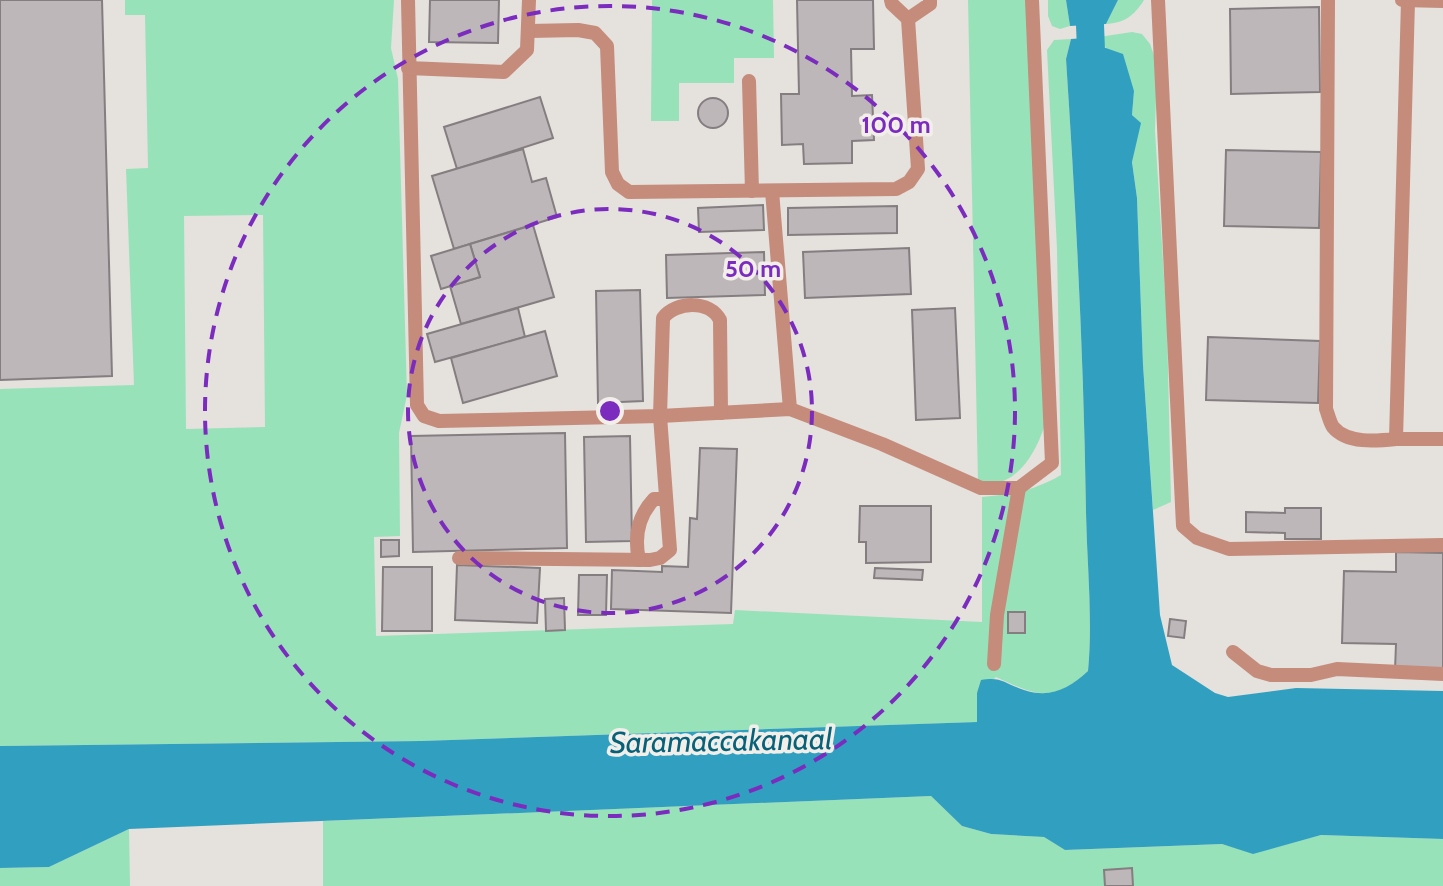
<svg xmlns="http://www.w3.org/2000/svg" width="1443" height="886" font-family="Cabin,sans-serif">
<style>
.green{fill:#98e2ba;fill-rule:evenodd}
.water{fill:#31a0c0}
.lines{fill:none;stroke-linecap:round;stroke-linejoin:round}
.canal{stroke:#31a0c0;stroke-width:28}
.building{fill:#bdb7ba;stroke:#847e80;stroke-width:2}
.lane{stroke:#c58b7b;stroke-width:14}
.ring{fill:none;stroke:#7b2cbf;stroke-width:4;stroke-dasharray:14 10}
.labels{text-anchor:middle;stroke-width:7;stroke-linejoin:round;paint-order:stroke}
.water-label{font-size:30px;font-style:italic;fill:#076178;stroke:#f2efea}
.centre{fill:#7b2cbf;stroke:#f2efea;stroke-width:4}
.ring-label{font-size:24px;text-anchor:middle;font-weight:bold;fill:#7b2cbf;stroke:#f2efea;stroke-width:7;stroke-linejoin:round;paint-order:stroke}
</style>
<rect width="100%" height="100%" fill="#e5e1dd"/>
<g class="green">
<path d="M125,0h269l-3,48 7,31 9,316 -8,38 1,103 -26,1 2,99 357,-12 2,-14 247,12v-125c30,-2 53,-7 79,-22l-4,-226 -10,-199 7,-10 17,-1 -5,20c10,152 18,303 20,454 1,53 7,106 2,158 -35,32 -51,25 -92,6l-19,16 1,29 -557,19 -421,5v-357l134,-4 -8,-216 22,-1 -3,-153h-20zM263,215l2,212 -79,2 -2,-213z"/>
<polygon points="652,0 773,0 774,58 734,58 734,83 679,83 679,121 651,121"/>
<path d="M968,0h61l15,427c-9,28 -30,64 -66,55z"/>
<polygon points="1048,0 1066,0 1070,26 1060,29 1052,26 1048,16"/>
<path d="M1118,0h26c-10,16 -20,23 -38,24z"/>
<polygon points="1132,32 1142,34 1150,44 1157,64 1155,131 1167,325 1171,502 1153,510 1143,365 1137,198 1132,161 1140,123 1132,115 1134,91 1099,37"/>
<polygon points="931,796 962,826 991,834 1044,837 1065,850 1222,844 1253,853 1321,835 1443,839 1443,886 323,886 323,821"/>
<polygon points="129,829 130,886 0,886 0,868 49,867"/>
</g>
<g class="water">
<polygon points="1066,0 1118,0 1106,24 1070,26"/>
<path d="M1099,37l4,10 20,7 11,37 -2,24 9,8 -9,39 5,36 6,167 17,250 12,50 43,28 13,4 68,-9 147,3v148l-122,-4 -68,19 -31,-10 -157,6 -21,-13 -53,-3 -29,-8 -31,-30 -802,33 -80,38 -49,1v-122l421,-5 556,-19v-29l4,-13c21,-4 24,4 43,10 27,9 45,-2 64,-19 5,-52 -1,-105 -2,-158 -2,-151 -10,-302 -20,-454l5,-20z"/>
</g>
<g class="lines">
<polyline class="canal" points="1089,0 1092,75"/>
</g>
<g class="building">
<polygon points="0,0 102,0 112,376 0,380"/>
<polygon points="430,0 499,0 498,43 429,42"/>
<polygon points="797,0 873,0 874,49 851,49 852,96 872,95 874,140 852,141 852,163 804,164 803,144 782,145 781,94 799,94"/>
<polygon points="1319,7 1320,92 1231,94 1230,9"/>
<polygon points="540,97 553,138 457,169 444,127"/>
<circle cx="713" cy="113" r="15"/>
<polygon points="523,149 532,182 546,178 557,217 454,249 432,176"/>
<polygon points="1226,150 1321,152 1319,228 1224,226"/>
<polygon points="763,205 764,230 699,232 698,208"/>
<polygon points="897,206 897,233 788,235 788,208"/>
<polygon points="533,225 554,297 461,324 450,286 480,277 470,244"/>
<polygon points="470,244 480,277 441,289 431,256"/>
<polygon points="909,248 911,294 805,298 803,252"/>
<polygon points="764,252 765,295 667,298 666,255"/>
<polygon points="640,290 643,401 598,403 596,291"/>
<polygon points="518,308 525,337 435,362 427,334"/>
<polygon points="955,308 960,418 916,420 912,310"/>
<polygon points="545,331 557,376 463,403 451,358"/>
<polygon points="1208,337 1320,341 1318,403 1206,400"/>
<polygon points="565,433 567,548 413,552 411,436"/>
<polygon points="630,436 632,541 586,542 584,437"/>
<polygon points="700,448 737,449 731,613 611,609 612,570 662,572 662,566 688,567 690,518 697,519"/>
<polygon points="860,506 931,506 931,562 866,563 866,542 859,542"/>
<polygon points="1285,508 1321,508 1321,539 1285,539 1285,533 1246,532 1246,512 1285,513"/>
<polygon points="381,540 399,540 399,556 381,557"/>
<polygon points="1396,552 1443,553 1443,672 1395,670 1396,644 1342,643 1344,571 1396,572"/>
<polygon points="457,565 540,568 537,623 455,620"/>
<polygon points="383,567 432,567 432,631 382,631"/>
<polygon points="875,568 923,570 922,580 874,578"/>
<polygon points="579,575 607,575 606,615 578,615"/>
<polygon points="564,598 565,630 546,631 545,599"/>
<rect x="1008" y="612" width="17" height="21"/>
<polygon points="1170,619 1186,621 1184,638 1168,636"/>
<polygon points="1132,868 1133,886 1105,886 1104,870"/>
</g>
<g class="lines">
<g class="lane">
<polyline points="408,0 417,405 424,416 439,421 660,416 790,409 882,444 981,488 1019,488 1052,463 1032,0"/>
<polyline points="1158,0 1183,526 1197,538 1229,549 1443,545"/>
<path d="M1328,0l-2,409c2,5 4,14 7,18 14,17 44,14 63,12"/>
<polyline points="1402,0 1443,1"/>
<polyline points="1408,1 1396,439 1443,439"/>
<polyline points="908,19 930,4 930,0"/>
<polyline points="529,31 578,30 595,33 607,46 612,172 618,184 629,192 896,189 909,182 918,169 908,19 892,4 891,0"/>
<polyline points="408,68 504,72 527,50 529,0"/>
<polyline points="749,81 752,191"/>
<polyline points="772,191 790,409"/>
<path d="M459,558l191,2 10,-2 10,-8 -10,-134 3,-98c13,-17 47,-18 57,2l1,93"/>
<path d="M639,560c-5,-23 -1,-44 15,-61h12"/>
<polyline points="1233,652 1257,671 1271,675 1311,675 1337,669 1443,674"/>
<polyline points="994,664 997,615 1019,488"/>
</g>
</g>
<g class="ring">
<circle cx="610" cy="411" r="202"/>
<circle cx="610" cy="411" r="405"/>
</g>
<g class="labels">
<g class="water-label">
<text transform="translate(721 741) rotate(-1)" y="10">Saramaccakanaal</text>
</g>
</g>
<circle cx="610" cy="411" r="12" class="centre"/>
<g class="ring-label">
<text x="896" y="133">100 m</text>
<text x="753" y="277">50 m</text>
</g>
</svg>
